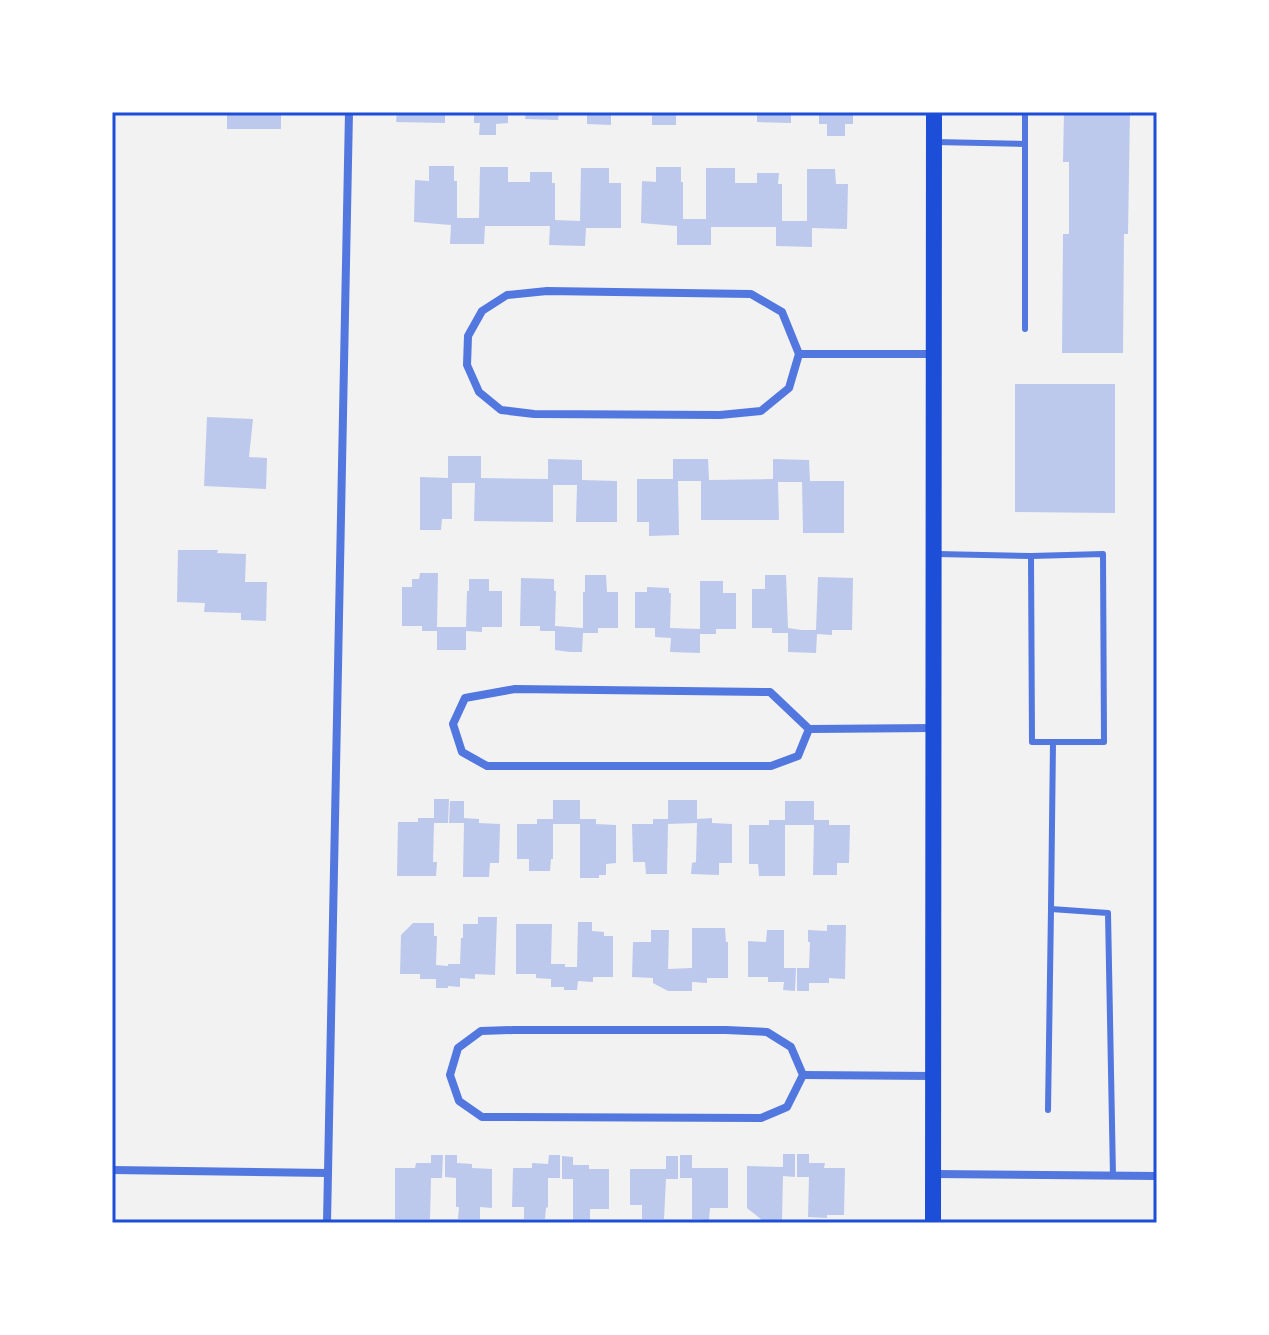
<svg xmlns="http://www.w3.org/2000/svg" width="1269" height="1335" font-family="Mulish,sans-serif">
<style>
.building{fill:#bdc9ec}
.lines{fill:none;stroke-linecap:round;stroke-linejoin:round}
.service{stroke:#5277de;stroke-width:6}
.minor{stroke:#5277de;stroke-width:8}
.secondary{stroke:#1d4ed8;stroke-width:16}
.neatline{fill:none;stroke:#1d4ed8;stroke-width:3}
</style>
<rect width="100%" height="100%" fill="#f2f2f2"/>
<g class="building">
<rect x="227" y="112" width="54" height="17"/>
<polygon points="397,112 445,112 445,123 396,122"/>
<polygon points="474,112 508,112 508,123 496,124 496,135 479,135 480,123 474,123"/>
<polygon points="526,112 559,112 558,120 525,119"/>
<polygon points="587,112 611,112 611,125 587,124"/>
<rect x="652" y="112" width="24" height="13"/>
<polygon points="757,112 791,112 791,123 757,122"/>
<polygon points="819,112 853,112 853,124 845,124 845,136 827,136 827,124 819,124"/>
<polygon points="1064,112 1130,112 1128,234 1124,234 1123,353 1062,353 1063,234 1069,234 1069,162 1063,162"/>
<polygon points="429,166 454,166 454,181 457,181 457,218 479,218 480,167 508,167 508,182 530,182 530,172 552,172 552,183 555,183 555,220 580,221 581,168 609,168 609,183 621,183 621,228 586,228 585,246 549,245 550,226 485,226 484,244 450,244 451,225 414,222 415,180 429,181"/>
<polygon points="656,167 681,167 681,182 683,182 683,219 706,219 706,168 735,168 735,183 757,183 757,173 779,173 778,184 782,184 782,221 807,221 807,169 835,169 836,184 848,184 847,229 812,228 812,247 776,246 776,227 711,227 711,245 677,245 677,226 641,223 642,181 656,182"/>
<polygon points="1015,384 1115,384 1115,513 1015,512"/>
<polygon points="207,417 253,419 249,457 267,458 266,489 204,486"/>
<polygon points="448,456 481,456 481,478 548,479 548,459 582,460 582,480 617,481 617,522 576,522 577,485 553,485 553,522 474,521 475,483 452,483 452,519 442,519 441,530 420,530 420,477 448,478"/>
<polygon points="673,459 708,459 709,480 773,479 773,459 809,460 810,481 844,481 844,533 803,533 802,482 778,482 779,520 701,520 701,481 678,481 679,535 649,536 649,522 637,522 637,479 673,479"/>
<polygon points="178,550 218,550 217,553 246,554 245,582 267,582 266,621 241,620 241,613 204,612 205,603 177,602"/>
<polygon points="420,573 438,573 437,627 466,627 467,591 469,591 469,579 489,579 489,591 502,591 502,627 482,627 482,632 466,631 466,650 437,650 437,631 422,631 422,626 402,626 402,587 412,587 412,579 419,579"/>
<polygon points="585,575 606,575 607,592 618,592 618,628 598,628 598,633 583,633 582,652 570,652 555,650 555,631 540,631 540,626 520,626 521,578 554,579 554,591 556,591 555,626 583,628 583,592 585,592"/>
<polygon points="765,575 786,575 788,628 802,630 816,630 818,577 853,578 852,630 832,630 832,635 817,634 816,653 788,652 788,633 772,633 772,628 752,628 752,589 765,589"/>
<polygon points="700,581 723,581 723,593 736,593 736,629 716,629 716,634 700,634 700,653 670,652 671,638 655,637 655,628 635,628 635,592 647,592 647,587 669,588 669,593 671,593 670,628 700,629"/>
<polygon points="434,799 449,799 448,823 434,823 433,862 437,862 436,876 397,876 398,822 418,822 418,818 434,818"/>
<polygon points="553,800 580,800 580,819 596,819 596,824 616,825 616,863 606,864 606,875 599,875 599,878 580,878 580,824 553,824 553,859 551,859 550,871 529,871 529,859 517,859 517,824 537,824 537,819 553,819"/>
<polygon points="668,800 697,800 697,819 712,818 712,823 732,824 732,863 719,863 719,875 691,874 692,863 696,862 697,823 668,824 667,874 646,874 645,862 633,862 632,824 653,824 653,819 668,819"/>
<polygon points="450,801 464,801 464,818 479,819 479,823 500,824 499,863 490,863 489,877 463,877 464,823 449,823"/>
<polygon points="785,801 814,801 814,820 829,820 829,825 850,825 849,863 837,863 837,875 813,875 814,825 785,825 785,876 759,876 758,864 749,864 749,825 769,825 769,820 785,820"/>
<polygon points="478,917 497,917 495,975 475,974 475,979 460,978 460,987 448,986 448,988 436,988 436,979 420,979 420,974 400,974 401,935 413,923 434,923 434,936 437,936 436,965 448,966 448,964 460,964 461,938 463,938 463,924 478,924"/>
<polygon points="578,922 592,922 592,931 604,932 604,936 613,936 613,977 593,977 593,982 578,981 577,990 564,990 564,987 551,987 551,979 536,978 536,974 516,974 516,924 552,924 551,964 565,964 565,967 577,967"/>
<polygon points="827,925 846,925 845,979 829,978 829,983 809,983 809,991 797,991 797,968 809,968 810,942 808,942 808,930 827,931"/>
<polygon points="692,928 725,928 726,942 728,942 728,978 707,978 707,983 692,982 692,991 668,991 653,983 653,978 632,977 633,942 651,942 651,930 669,930 668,969 692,968"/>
<polygon points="767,930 784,930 784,968 796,968 795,991 783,990 784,982 768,982 768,977 748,977 748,941 766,942"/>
<polygon points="783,1154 795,1154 795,1177 783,1176 782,1220 762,1220 747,1208 747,1166 783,1167"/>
<polygon points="797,1154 809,1154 809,1163 825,1163 824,1168 845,1168 844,1215 827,1215 827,1218 808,1217 809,1177 797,1177"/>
<polygon points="431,1155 443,1155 442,1178 431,1178 430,1219 395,1219 395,1168 415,1168 416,1163 431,1163"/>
<polygon points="445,1155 457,1155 457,1163 472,1164 472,1168 492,1169 492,1208 480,1207 480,1219 458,1219 459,1207 456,1207 456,1178 445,1177"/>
<polygon points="549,1155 560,1155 560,1178 548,1178 548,1207 546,1208 545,1219 524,1219 524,1207 512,1207 513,1168 532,1168 532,1163 548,1164"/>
<polygon points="680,1155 692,1155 692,1168 728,1168 728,1208 710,1208 709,1220 692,1219 692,1178 680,1178"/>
<polygon points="562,1156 573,1157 573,1165 589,1165 589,1169 609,1169 609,1209 590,1209 590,1221 573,1221 573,1179 562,1179"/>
<polygon points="666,1156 678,1156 678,1179 666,1179 664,1219 642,1219 642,1205 630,1205 630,1169 666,1169"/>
</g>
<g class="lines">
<g class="service">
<polyline points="1025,112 1025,144"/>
<polyline points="934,142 1025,144 1025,329"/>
<polyline points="937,554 1031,556 1032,742 1053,742 1051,909"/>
<polyline points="1031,556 1103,554 1104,742 1053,742"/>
<polyline points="1048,1110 1051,909 1108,913 1113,1176"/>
</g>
<g class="minor">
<polygon points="547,291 751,294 782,312 799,354 789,388 761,411 720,415 534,414 501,410 479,392 467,365 468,336 482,311 507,295"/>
<polyline points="799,354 933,354"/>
<polygon points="515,689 770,692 809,729 798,756 771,766 487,766 462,752 453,724 465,698"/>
<polyline points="809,729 933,728"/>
<polygon points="514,1030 726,1030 767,1032 791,1047 803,1075 787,1107 761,1118 482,1117 459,1101 450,1075 458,1048 481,1031"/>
<polyline points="803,1075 933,1076"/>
<polyline points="112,1170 328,1173"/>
<polyline points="934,1174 1157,1176"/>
<polyline points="327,1223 349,112"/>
</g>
<polyline class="secondary" points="933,1223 934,112"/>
</g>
<rect width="1269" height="1335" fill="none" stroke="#ffffff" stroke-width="228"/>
<rect x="114" y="114" width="1041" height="1107" class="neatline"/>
</svg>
